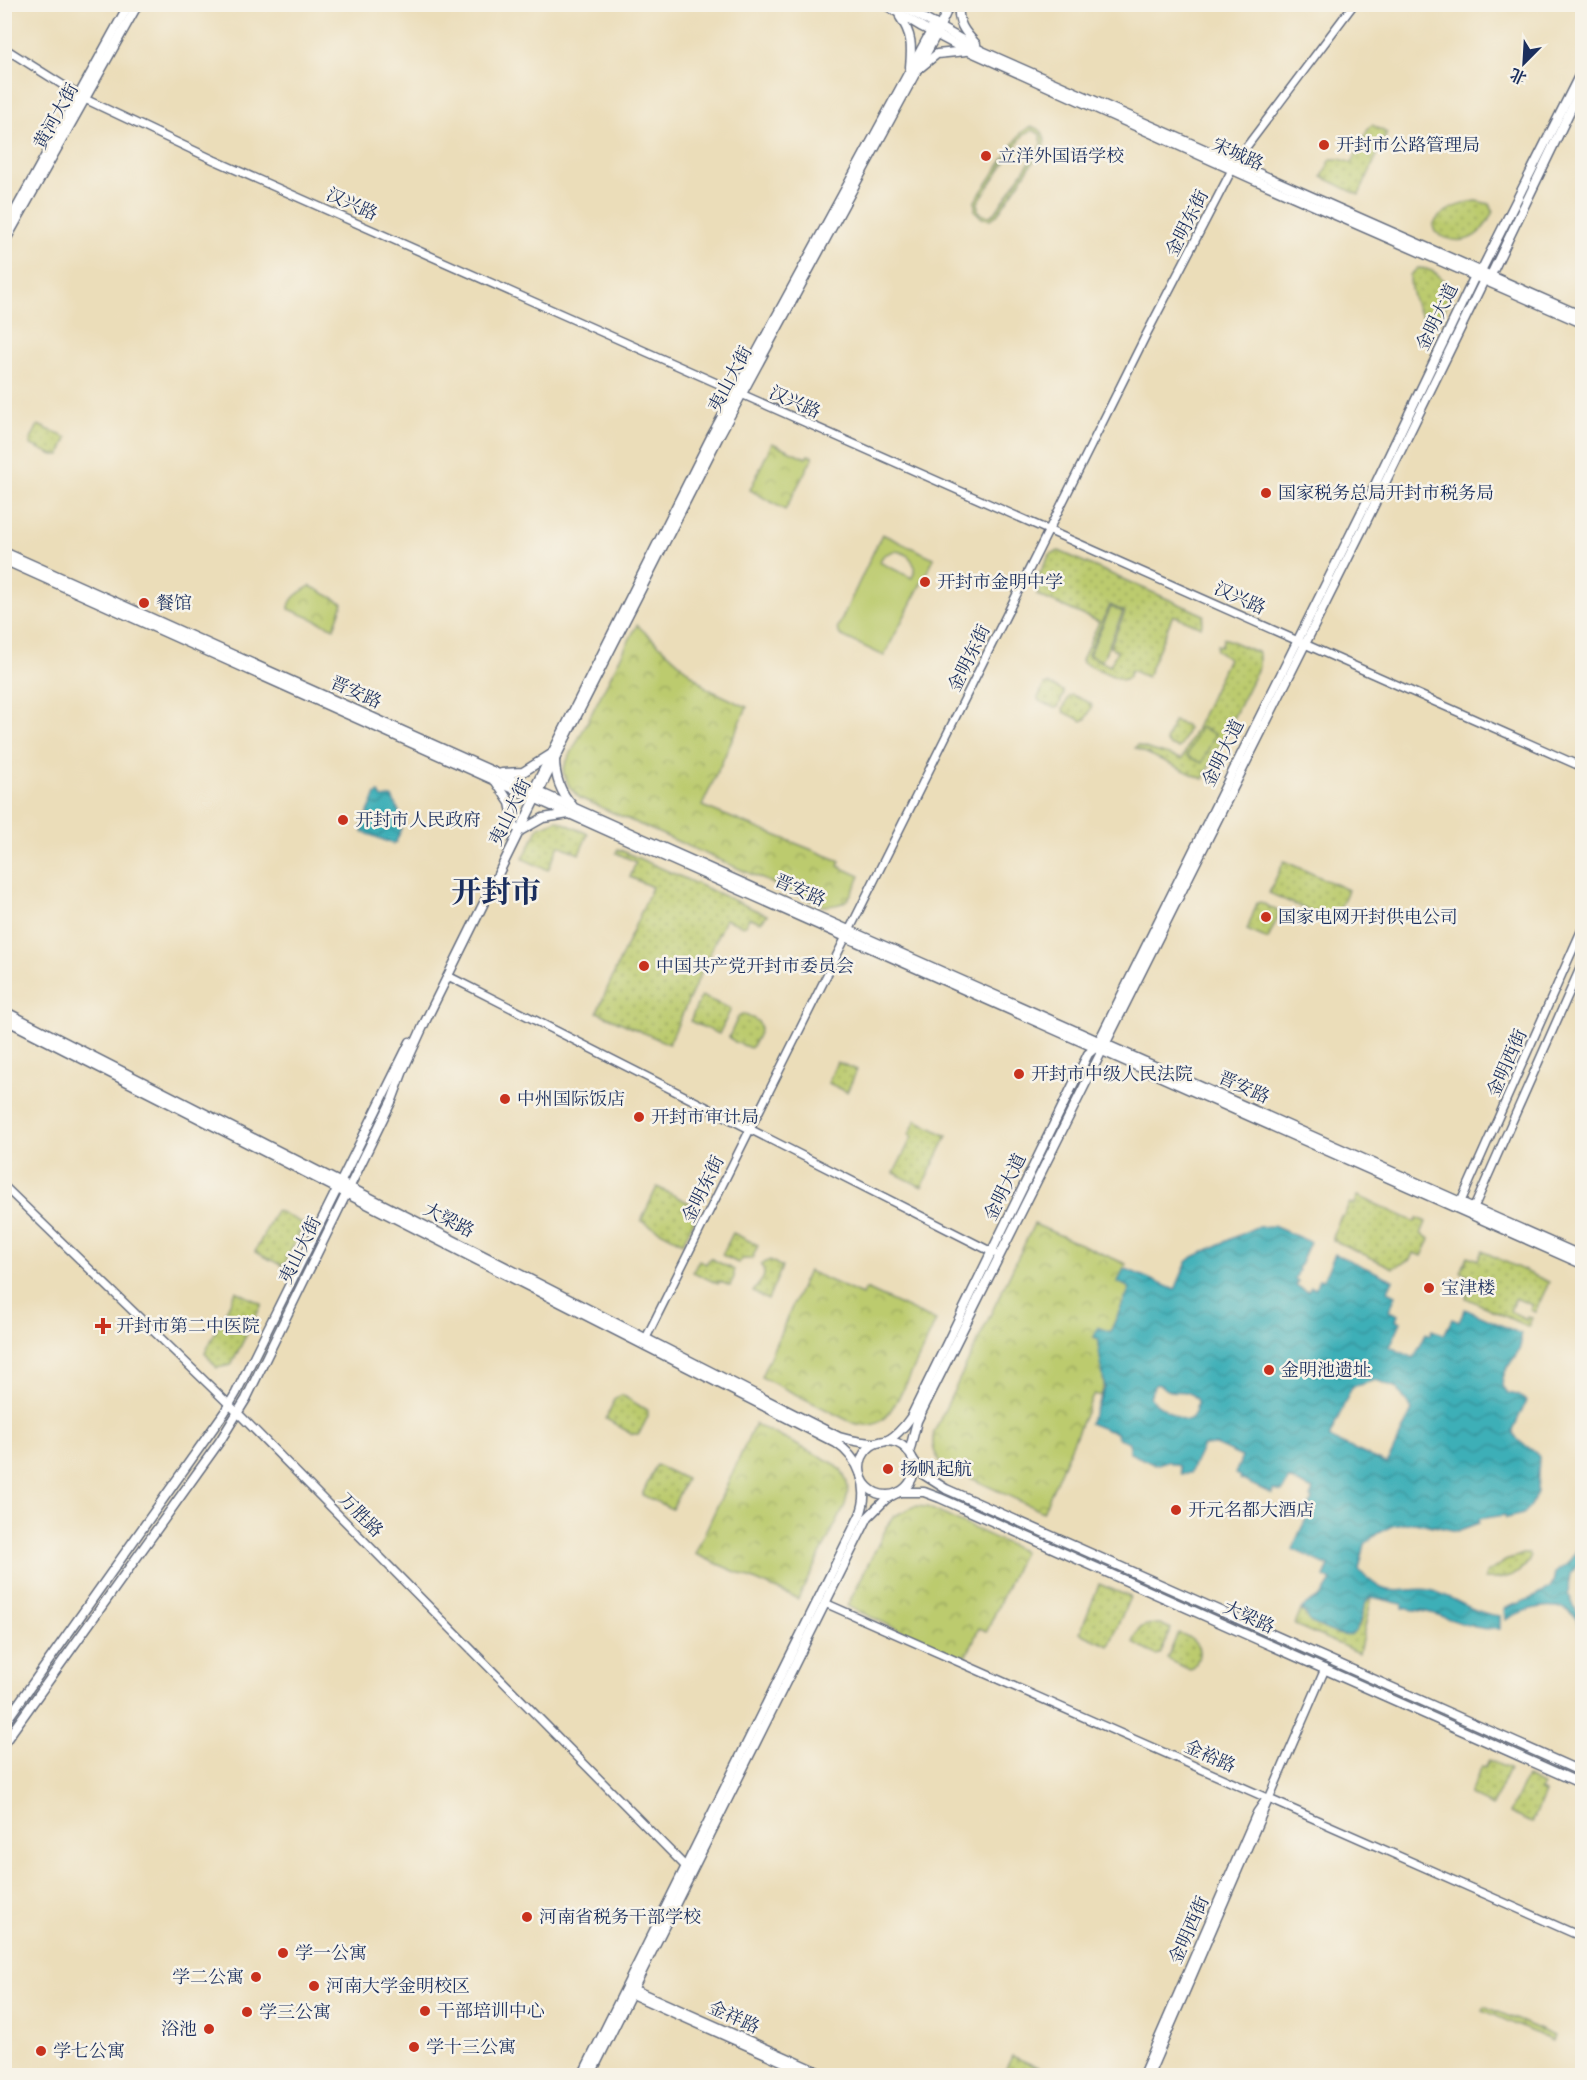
<svg xmlns="http://www.w3.org/2000/svg" width="1587" height="2080" font-family="'Old Standard TT','Noto Serif SC',serif">
<style>
.grass{fill:url(#grass-dots);stroke:#6c7d66;stroke-width:1.5;fill-rule:evenodd}
.park{fill:url(#park-crowns);stroke:#6c7d66;stroke-width:1.5}
.pitch{fill:#bccb6e;stroke:#6c7d66;stroke-width:1.5;fill-rule:evenodd}
.water{fill:url(#water-waves);stroke:#2c6f8a;stroke-width:1.5;fill-rule:evenodd}
.lines{fill:none;stroke-linecap:round;stroke-linejoin:round}
.minor-casing{stroke:#646c7e;stroke-width:10}
.major-casing{stroke:#646c7e;stroke-width:11}
.minor{stroke:#fff;stroke-width:7}
.major{stroke:#fff;stroke-width:8}
.poi-dot{fill:#c8321e;stroke:#f7f3e8;stroke-width:2}
.labels{text-anchor:middle;stroke-width:5;stroke-linejoin:round;paint-order:stroke}
.street-label{font-size:18px;fill:#1b2f5e;stroke:#f7f3e8}
.poi-label{font-size:18px;fill:#1b2f5e;stroke:#f7f3e8;text-anchor:start}
.town-label{font-size:30px;font-weight:bold;fill:#1b2f5e;stroke:#f7f3e8}
</style>
<defs>
<pattern id="grass-dots" width="8" height="8" patternUnits="userSpaceOnUse" patternTransform="scale(1.5)"><rect width="8" height="8" fill="#bccb6e"/><path d="M2 2h.1M6 6h.1" fill="none" stroke="#98a55e" stroke-width="1.8" stroke-linecap="round"/></pattern>
<pattern id="park-crowns" width="20" height="18" patternUnits="userSpaceOnUse" patternTransform="scale(1.5)"><rect width="20" height="18" fill="#bccb6e"/><path d="M2 6a3 3 0 1 1 6 0M12 15a3 3 0 1 1 6 0" fill="none" stroke="#98a55e"/></pattern>
<pattern id="water-waves" width="16" height="10" patternUnits="userSpaceOnUse" patternTransform="scale(1.5)"><rect width="16" height="10" fill="#3eafb7"/><path d="M0 5q4-4 8 0t8 0" fill="none" stroke="#338f98"/></pattern>
</defs>
<rect width="100%" height="100%" fill="#f7f3e8"/>
<filter id="ink" filterUnits="userSpaceOnUse"><feTurbulence type="fractalNoise" baseFrequency=".0167" numOctaves="2"/><feDisplacementMap in="SourceGraphic" scale="12" xChannelSelector="R" yChannelSelector="G"/><feConvolveMatrix kernelMatrix="1 2 1 2 8 2 1 2 1" color-interpolation-filters="sRGB"/></filter>
<filter id="wash" filterUnits="userSpaceOnUse"><feTurbulence type="fractalNoise" baseFrequency=".008" numOctaves="4" result="noise"/><feDisplacementMap in="SourceGraphic" scale="24" xChannelSelector="R" yChannelSelector="G"/><feGaussianBlur stdDeviation="1.35" result="paint"/><feColorMatrix in="noise" values="0 0 0 0 0 0 0 0 0 0 0 0 0 0 0 0 0 1.4 0 .05"/><feComposite in="paint" operator="in"/></filter>
<g filter="url(#wash)">
<rect width="100%" height="100%" fill="#ebddb9"/>
<g class="grass">
<polygon points="1372,125 1387,133 1359,195 1322,177 1331,159 1340,159 1352,163 1369,127"/>
<path d="M1476,201l14,3 3,7c-11,27 -32,39 -58,21l-2,-6c5,-15 29,-23 43,-25z"/>
<path d="M1418,268c24,1 33,19 27,40 -2,7 -4,12 -11,15 -18,-3 -24,-32 -24,-48z"/>
<polygon points="38,425 67,438 60,455 53,455 31,445 30,441"/>
<path d="M1059,551l145,64 -3,12 -28,-12 -26,62 -16,-7 -3,8 -6,2 -39,-17 -1,-3 17,-38 -62,-27 4,-10 -4,-7 13,-24zM1110,605l15,7 -15,35 7,4 -7,15 -22,-11z"/>
<path d="M1224,638l35,15v13l-56,113 -68,-31 2,-3c15,7 30,8 45,14l46,-101 -12,-8 1,-5 4,1z"/>
<polygon points="1048,684 1063,691 1064,694 1058,707 1054,708 1039,701 1038,698 1044,685"/>
<polygon points="1072,695 1090,703 1092,706 1086,719 1082,721 1064,712 1063,709 1069,696"/>
<polygon points="1174,721 1186,725 1188,729 1181,746 1178,748 1169,745 1166,741"/>
<polygon points="557,820 588,834 579,854 559,845 548,870 523,859 539,827"/>
<polygon points="618,849 767,915 761,922 749,918 746,924 743,926 725,919 669,1044 597,1012 652,887 630,877 636,862 616,853"/>
<polygon points="1284,861 1348,890 1334,922 1269,893"/>
<polygon points="1260,902 1280,912 1268,939 1247,930 1257,903"/>
<polygon points="701,996 731,1009 719,1034 690,1021"/>
<path d="M742,1014c25,8 20,13 10,33l-2,1 -15,-6 -6,-5 9,-20z"/>
<polygon points="837,1062 857,1070 847,1092 828,1083"/>
<polygon points="916,1120 947,1136 922,1187 894,1173 912,1137 909,1135"/>
<polygon points="657,1187 700,1208 683,1243 641,1221"/>
<polygon points="1358,1196 1415,1222 1417,1218 1426,1222 1421,1234 1430,1239 1422,1256 1413,1253 1410,1260 1393,1268 1333,1240 1333,1235 1341,1216 1343,1217 1350,1203 1354,1205"/>
<polygon points="276,1210 304,1224 283,1266 255,1252"/>
<polygon points="733,1233 758,1245 752,1259 743,1259 738,1263 722,1255"/>
<polygon points="1482,1251 1549,1282 1535,1312 1530,1310 1532,1305 1515,1298 1510,1311 1526,1319 1527,1316 1532,1318 1528,1327 1466,1298 1470,1290 1466,1288 1470,1277 1461,1272 1468,1256 1478,1260"/>
<polygon points="710,1258 734,1270 734,1277 730,1286 719,1281 718,1284 693,1272 699,1260 706,1264"/>
<path d="M770,1260l12,7 -14,33 -15,-8c6,-11 16,-13 8,-28z"/>
<polygon points="236,1291 262,1304 231,1365 217,1368 205,1353"/>
<polygon points="622,1395 648,1411 648,1416 639,1434 632,1434 606,1419 615,1398"/>
<polygon points="656,1465 686,1479 672,1509 642,1495"/>
<path d="M1523,1554h6l2,2c-6,19 -28,24 -46,23l1,-5 19,-13z"/>
<polygon points="1099,1584 1130,1597 1109,1646 1080,1633"/>
<polygon points="1372,1597 1359,1653 1295,1625 1301,1610 1308,1617 1359,1627 1365,1603"/>
<path d="M1160,1624l11,5 -11,25 -4,1 -23,-12c6,-17 8,-19 27,-19z"/>
<path d="M1178,1633c9,2 23,11 21,21 0,5 -4,11 -6,15l-3,1 -23,-11z"/>
<polygon points="1489,1760 1509,1769 1492,1806 1469,1795 1482,1766 1485,1767"/>
<polygon points="1526,1777 1543,1785 1540,1791 1545,1793 1532,1823 1510,1813"/>
<polygon points="1485,2006 1554,2036 1552,2041 1483,2010"/>
<polygon points="1012,2056 1056,2075 1003,2075"/>
</g>
<g class="park">
<polygon points="772,443 806,458 808,455 813,457 785,510 750,490"/>
<path d="M310,586l33,17 -9,25 -45,-19c0,-12 12,-17 21,-23z"/>
<path d="M637,625l71,64 39,18 -45,99 138,55 -2,5 22,10c-10,22 -11,30 -37,30l-243,-108 -10,-10 -7,-16 2,-7z"/>
<path d="M1034,1224l92,40 -8,18 12,6 -20,44 -16,5 5,2 5,47 -3,10 -7,-2 -51,118 -98,-46c-11,-10 -14,-20 -11,-34z"/>
<path d="M808,1271l54,24 4,-6 70,32c-11,22 -37,85 -53,98 -9,8 -19,7 -30,4l-92,-46z"/>
<path d="M755,1424l76,38c16,10 20,25 14,43l-47,94 -103,-45z"/>
<polygon points="915,1506 927,1507 1023,1551 987,1631 979,1628 965,1660 847,1606 889,1523 894,1516"/>
</g>
<g class="pitch">
<path d="M1030,127c11,0 17,8 14,19l-47,69 -6,4 -9,-1 -7,-7v-10l47,-69zM1033,130l8,5v10l-46,68 -5,3 -7,-1 -5,-5v-8l46,-68z"/>
<path d="M882,534l52,24 -50,98 -44,-21 -3,-6zM894,551c15,1 25,13 18,27l-33,-16 5,-7z"/>
<polygon points="1111,607 1123,612 1102,661 1089,655"/>
<polygon points="1200,727 1215,734 1202,763 1187,756"/>
</g>
<g class="water">
<polygon points="379,793 382,798 392,797 404,822 396,842 393,844 363,832 361,828 376,794"/>
<path d="M1273,1226l37,16 -12,27 1,1 -4,9 3,2 -2,5 12,6 3,-5 4,2 4,-10 4,1 12,-26 58,26 -5,11 8,4 -7,16 9,4 -2,5 5,2 -11,25 24,11 12,-25 4,2 2,-5 12,5 8,-16 7,3 6,-13 56,25c3,23 -19,29 -19,52l5,7 11,2 8,6 -13,29c3,15 18,15 26,27l-2,35 -6,14 -8,8 -17,4 -1,-3 -26,4v4l-22,8 -43,-9 -22,4 -14,7 -13,11 -6,25c2,5 18,18 25,20 14,5 31,-2 46,1 26,7 42,24 70,26v13c-24,2 -43,-8 -65,-15 -10,-3 -22,-4 -33,-6v-4l-30,-7c-15,7 -7,43 -30,38 -11,-2 -23,-9 -32,-13l-4,-8 -5,-4 2,-3 19,-12 9,-14 -7,-4 5,-11 -37,-17 18,-39 -2,-1 4,-10 -2,-1 3,-8 -24,-11 -7,13 -9,-2 -1,4 -32,-15 1,-2 -6,-3 7,-17 -27,-12 -12,1 -13,27 -9,1 -2,-8 -12,-5 -12,4 -25,-12 -1,-1v-10l-11,-4 -3,-6 -6,-1 -20,-8 16,-35 -7,-43 1,-6 -5,-2 4,-10 12,5 20,-44 -12,-6 6,-14 51,22 12,-28 6,-5 63,-30zM1376,1380l21,8 15,22 -25,54 -58,-26 23,-51zM1157,1384c6,1 8,6 13,7 12,2 19,-3 27,10 -2,28 -16,19 -32,8 -6,-4 -11,-6 -15,-12l4,-11z"/>
<path d="M1582,1544v13l-11,17 -3,19 14,30v9c-10,-38 -52,-26 -77,-12l-1,-11c14,-7 35,-11 46,-22 4,-4 4,-10 5,-14l12,-9z"/>
</g>
</g>
<g filter="url(#ink)">
<g class="lines">
<g class="minor-casing">
<g id="minor">
<polyline points="4,48 85,99 214,160 1582,767"/>
<polyline points="448,976 994,1253"/>
<polyline points="4,1186 242,1417 688,1869"/>
<polyline points="1459,1206 1582,929"/>
<polyline points="1472,1212 1582,964"/>
<polyline points="644,1342 1146,335 1238,158 1354,4"/>
<polyline points="825,1603 1582,1937"/>
<polyline points="629,1987 829,2076"/>
<polyline points="626,1992 814,2076"/>
<polyline points="1142,2076 1257,1812 1264,1802"/>
<polyline points="1149,2076 1325,1669"/>
</g>
</g>
<g class="major-casing">
<g id="major">
<polyline points="884,4 922,27 958,46 1255,180 1582,323"/>
<polyline points="898,4 982,51 1582,316"/>
<polyline points="909,4 927,4"/>
<path d="M959,4c-2,19 5,27 17,40"/>
<path d="M900,17c12,17 12,29 10,50"/>
<polyline points="921,67 937,54 966,51"/>
<polyline points="4,231 129,4"/>
<polyline points="4,243 138,4"/>
<polyline points="4,552 646,840 1582,1256"/>
<polyline points="4,560 643,847 1582,1264"/>
<path d="M555,759c0,18 5,33 17,46"/>
<polyline points="502,773 523,772 550,755"/>
<polyline points="496,782 510,803 515,827"/>
<polyline points="536,785 712,435 935,24"/>
<polyline points="520,831 543,818 569,814"/>
<path d="M4,1011l835,426c10,3 32,8 43,5 11,-2 23,-16 29,-25l177,-363 8,-7 276,-556 103,-215 6,-5 101,-201"/>
<path d="M4,1019l832,424c23,15 35,45 24,72l-278,561"/>
<circle cx="887" cy="1468" r="27"/>
<polyline points="909,1453 917,1421 1363,528 1484,280 1491,275 1582,86"/>
<polyline points="912,1458 924,1475 946,1489 1582,1772"/>
<polyline points="899,1492 924,1492 940,1498 1582,1784"/>
<polyline points="4,1724 224,1413 236,1393 410,1042"/>
<polyline points="4,1743 220,1441 246,1399 392,1100 404,1068 425,1022 563,743 718,438 936,35 950,4"/>
<polyline points="590,2076 868,1517 886,1499 895,1494"/>
<polyline points="1578,2076 1582,2066"/>
</g>
</g>
<use href="#minor" class="minor"/>
<use href="#major" class="major"/>
</g>
</g>
<g class="poi-dot">
<circle cx="1324" cy="145" r="6"/>
<circle cx="986" cy="156" r="6"/>
<circle cx="1266" cy="493" r="6"/>
<circle cx="925" cy="582" r="6"/>
<circle cx="144" cy="603" r="6"/>
<circle cx="343" cy="820" r="6"/>
<circle cx="1266" cy="917" r="6"/>
<circle cx="644" cy="966" r="6"/>
<circle cx="1019" cy="1074" r="6"/>
<circle cx="505" cy="1099" r="6"/>
<circle cx="639" cy="1117" r="6"/>
<circle cx="1429" cy="1288" r="6"/>
<path d="M100 1317h6v6h6v6h-6v6h-6v-6h-6v-6h6z"/>
<circle cx="1269" cy="1370" r="6"/>
<circle cx="888" cy="1469" r="6"/>
<circle cx="1176" cy="1510" r="6"/>
<circle cx="527" cy="1917" r="6"/>
<circle cx="283" cy="1953" r="6"/>
<circle cx="256" cy="1977" r="6"/>
<circle cx="314" cy="1986" r="6"/>
<circle cx="425" cy="2011" r="6"/>
<circle cx="247" cy="2012" r="6"/>
<circle cx="209" cy="2029" r="6"/>
<circle cx="414" cy="2047" r="6"/>
<circle cx="41" cy="2051" r="6"/>
</g>
<g class="labels">
<g class="street-label">
<text transform="translate(56 116) rotate(-61)" y="6">黄河大街</text>
<text transform="translate(1238 154) rotate(24)" y="6">宋城路</text>
<text transform="translate(352 204) rotate(24)" y="6">汉兴路</text>
<text transform="translate(1187 223) rotate(-63)" y="6">金明东街</text>
<text transform="translate(1437 317) rotate(-64)" y="6">金明大道</text>
<text transform="translate(730 379) rotate(-62)" y="6">夷山大街</text>
<text transform="translate(795 402) rotate(24)" y="6">汉兴路</text>
<text transform="translate(1240 598) rotate(24)" y="6">汉兴路</text>
<text transform="translate(969 658) rotate(-64)" y="6">金明东街</text>
<text transform="translate(356 692) rotate(24)" y="6">晋安路</text>
<text transform="translate(1223 753) rotate(-64)" y="6">金明大道</text>
<text transform="translate(510 812) rotate(-64)" y="6">夷山大街</text>
<text transform="translate(800 890) rotate(24)" y="6">晋安路</text>
<text transform="translate(1507 1063) rotate(-66)" y="6">金明西街</text>
<text transform="translate(1244 1087) rotate(24)" y="6">晋安路</text>
<text transform="translate(1005 1187) rotate(-64)" y="6">金明大道</text>
<text transform="translate(703 1189) rotate(-64)" y="6">金明东街</text>
<text transform="translate(449 1220) rotate(27)" y="6">大梁路</text>
<text transform="translate(300 1250) rotate(-64)" y="6">夷山大街</text>
<text transform="translate(361 1515) rotate(45)" y="6">万胜路</text>
<text transform="translate(1249 1617) rotate(24)" y="6">大梁路</text>
<text transform="translate(1210 1756) rotate(24)" y="6">金裕路</text>
<text transform="translate(1189 1930) rotate(-66)" y="6">金明西街</text>
<text transform="translate(734 2017) rotate(24)" y="6">金祥路</text>
</g>
<g class="poi-label">
<text x="1336" y="151">开封市公路管理局</text>
<text x="998" y="162">立洋外国语学校</text>
<text x="1278" y="499">国家税务总局开封市税务局</text>
<text x="937" y="588">开封市金明中学</text>
<text x="156" y="609">餐馆</text>
<text x="355" y="826">开封市人民政府</text>
<text x="1278" y="923">国家电网开封供电公司</text>
<text x="656" y="972">中国共产党开封市委员会</text>
<text x="1031" y="1080">开封市中级人民法院</text>
<text x="517" y="1105">中州国际饭店</text>
<text x="651" y="1123">开封市审计局</text>
<text x="1441" y="1294">宝津楼</text>
<text x="116" y="1332">开封市第二中医院</text>
<text x="1281" y="1376">金明池遗址</text>
<text x="900" y="1475">扬帆起航</text>
<text x="1188" y="1516">开元名都大酒店</text>
<text x="539" y="1923">河南省税务干部学校</text>
<text x="295" y="1959">学一公寓</text>
<text x="244" y="1983" text-anchor="end">学二公寓</text>
<text x="326" y="1992">河南大学金明校区</text>
<text x="437" y="2017">干部培训中心</text>
<text x="259" y="2018">学三公寓</text>
<text x="197" y="2035" text-anchor="end">浴池</text>
<text x="426" y="2053">学十三公寓</text>
<text x="53" y="2057">学七公寓</text>
</g>
<g class="town-label">
<text x="496" y="902">开封市</text>
</g>
</g>
<rect width="1587" height="2080" fill="none" stroke="#f7f3e8" stroke-width="24"/>
<g transform="translate(1524 63) rotate(204)" stroke="#f7f3e8" stroke-width="4.5" paint-order="stroke">
<path d="M0-4.5L10 22L0 15L-10 22Z" fill="#1b2f5e"/>
<text y="-9" font-size="16" font-weight="bold" text-anchor="middle" fill="#1b2f5e">北</text>
</g>
</svg>
